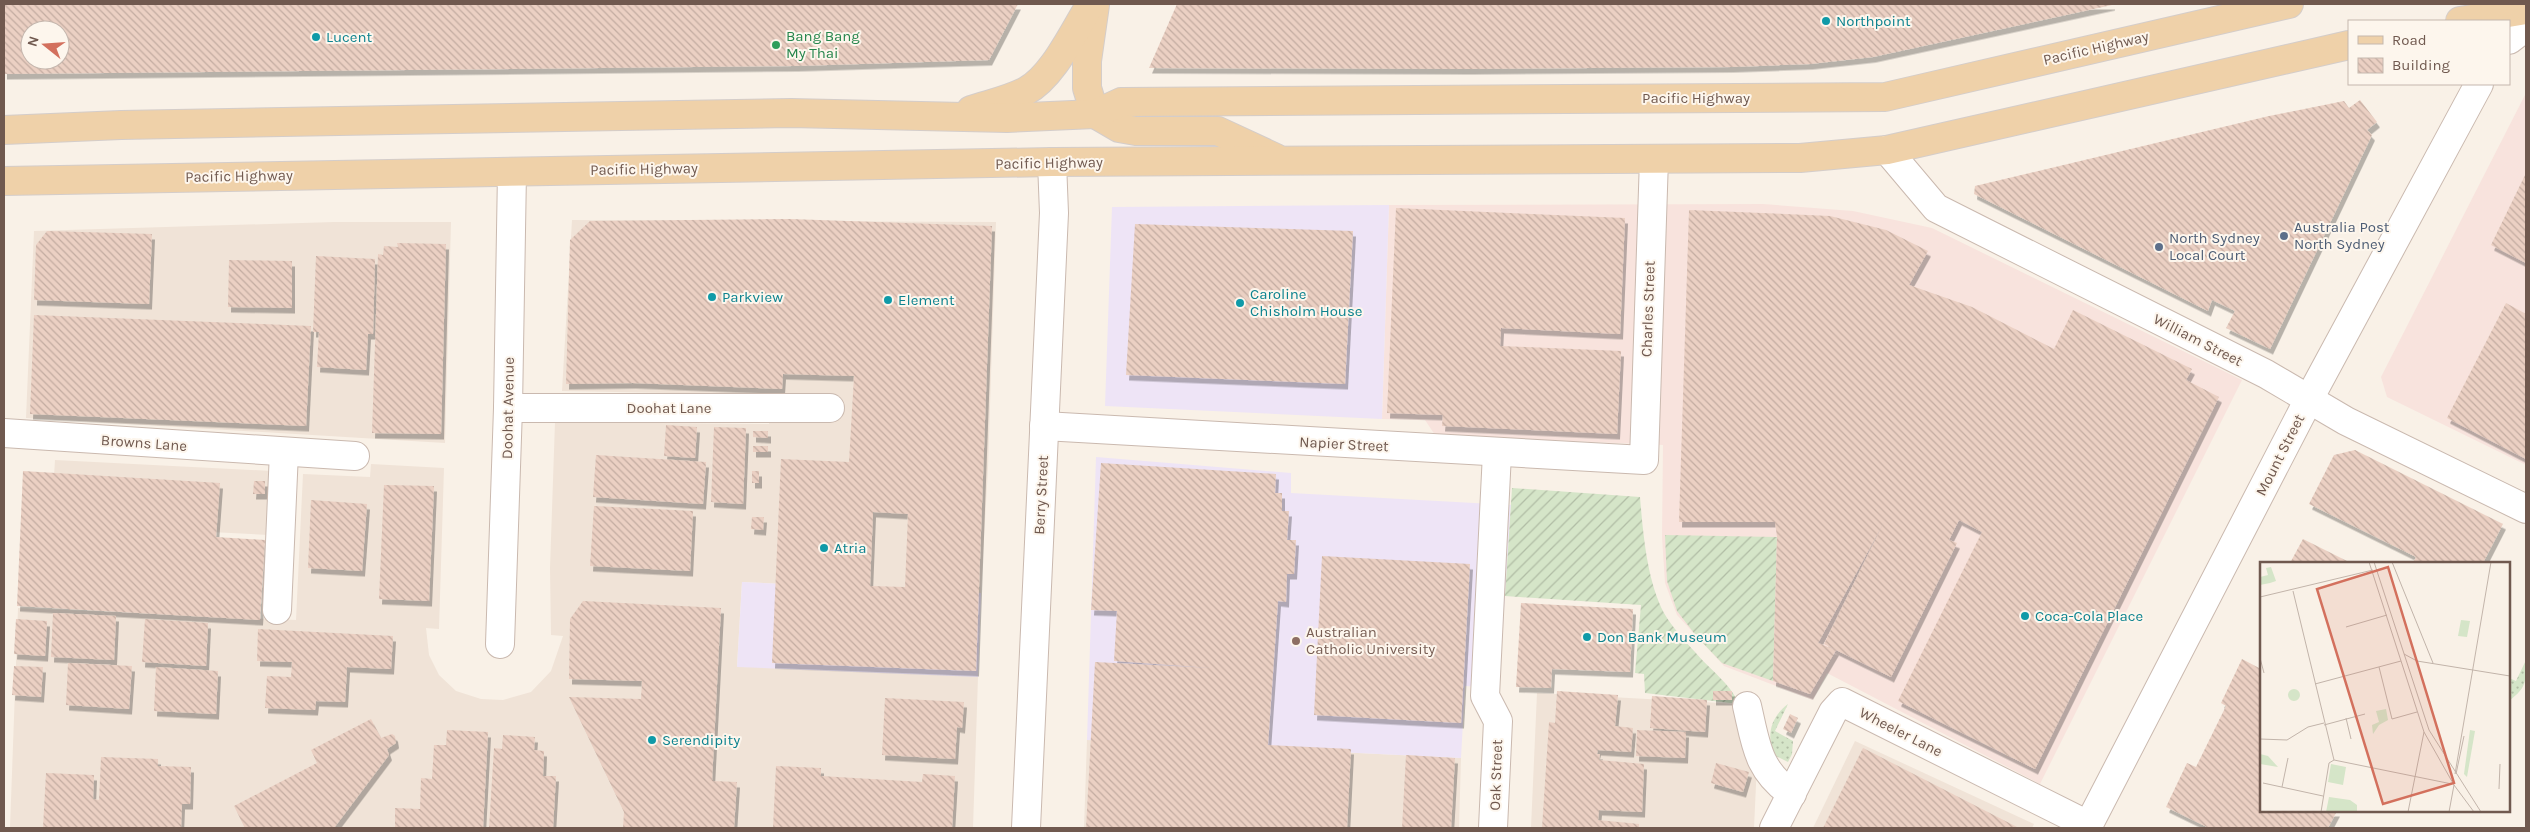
<svg xmlns="http://www.w3.org/2000/svg" width="2530" height="832" font-family="Karla,sans-serif">
<style>
.residential{fill:#f0e3d7}
.commercial{fill:#f8e3dd}
.education{fill:#eee4f6}
.grass{fill:url(#grass-dots)}
.garden{fill:url(#garden-furrows)}
.building{fill:url(#building-back-hatch);fill-rule:evenodd;filter:url(#shadow)}
.lines{fill:none;stroke-linecap:round;stroke-linejoin:round}
.minor-casing{stroke:#cab9af;stroke-width:30}
.major-casing{stroke:#d4cdca;stroke-width:30}
.minor{stroke:#fff;stroke-width:28}
.major{stroke:#efd1a9;stroke-width:28}
.culture-dot{fill:#0f9aa8;stroke:#fdf6ed;stroke-width:2}
.leisure-dot{fill:#2e9e5b;stroke:#fdf6ed;stroke-width:2}
.service-dot{fill:#5c6f8a;stroke:#fdf6ed;stroke-width:2}
.education-dot{fill:#8d6e63;stroke:#fdf6ed;stroke-width:2}
.labels{text-anchor:middle;stroke-width:4;stroke-linejoin:round;paint-order:stroke}
.culture-label{font-size:15px;fill:#0d838f;stroke:#fdf6ed;text-anchor:start}
.leisure-label{font-size:15px;fill:#27864d;stroke:#fdf6ed;text-anchor:start}
.street-label{font-size:15px;fill:#70594f;stroke:#fdf6ed}
.service-label{font-size:15px;fill:#4e5e75;stroke:#fdf6ed;text-anchor:start}
.education-label{font-size:15px;fill:#785e54;stroke:#fdf6ed;text-anchor:start}
.inset-road{fill:none;stroke:#c2b4aa;stroke-width:1}
.view{fill:#d3705d;fill-opacity:0.15;stroke:#d3705d;stroke-width:2.5}
.inset-edge{fill:none;stroke:#70594f;stroke-width:2.5}
</style>
<defs>
<pattern id="grass-dots" width="8" height="8" patternUnits="userSpaceOnUse" patternTransform="scale(1.25)"><rect width="8" height="8" fill="#d5e5c8"/><path d="M2 2h.1M6 6h.1" fill="none" stroke="#b1bda5" stroke-width="1.8" stroke-linecap="round"/></pattern>
<pattern id="garden-furrows" width="10" height="10" patternUnits="userSpaceOnUse" patternTransform="scale(1.25)"><rect width="10" height="10" fill="#d5e5c8"/><path d="M-1 1l2-2M0 10L10 0M9 11l2-2" fill="none" stroke="#b1bda5"/></pattern>
<pattern id="building-back-hatch" width="6" height="6" patternUnits="userSpaceOnUse" patternTransform="scale(1.25)"><rect width="6" height="6" fill="#ebd0c3"/><path d="M-1 5l2 2M0 0l6 6M5-1l2 2" fill="none" stroke="#c3aca1"/></pattern>
<filter id="shadow"><feDropShadow dx="3" dy="5.5" stdDeviation="0" flood-color="#0004"/></filter>
</defs>
<rect width="100%" height="100%" fill="#f9f1e7"/>
<g class="residential">
<polygon points="572,220 996,222 988,468 981,593 742,582 737,666 978,677 973,828 10,828 18,608 296,620 303,474 370,477 371,464 444,468 439,629 426,628 429,655 439,675 456,691 481,699 503,700 531,692 551,671 563,636 551,635 550,568 555,422 769,424 772,395 562,391"/>
<polygon points="334,222 451,222 445,443 26,418 34,231"/>
<polygon points="55,460 272,471 269,535 51,524"/>
<polygon points="1537,693 1739,704 1757,763 1754,828 1531,828"/>
<polygon points="1087,740 1461,758 1459,828 1084,828"/>
<polygon points="1855,741 2034,824 2032,828 1813,828"/>
</g>
<g class="commercial">
<polygon points="2526,93 2526,465 2387,397 2381,377"/>
<polygon points="1763,204 1853,211 1932,228 2242,380 2040,784 1827,673 1813,700 1724,666 1677,615 1665,583 1662,537 1663,445 1435,435 1425,420 1382,419 1389,205"/>
</g>
<g class="education">
<polygon points="1389,205 1382,419 1105,406 1112,207"/>
<polygon points="1096,457 1291,473 1291,493 1511,505 1499,688 1465,686 1461,758 1087,740"/>
<polygon points="742,582 981,593 978,677 737,667"/>
</g>
<g class="grass">
<path d="M2526,660c0,22 1,27 -17,41v-23l7,3z"/>
<path d="M1788,704l-13,27 18,10 -1,13 -4,8 -14,-7c-8,-21 -3,-38 14,-51z"/>
</g>
<g class="garden">
<path d="M1512,488l128,9c3,36 7,84 24,116 8,14 20,27 31,39 15,18 35,31 44,52l-94,-11 -1,-19 -9,-1 6,-68 -136,-9z"/>
<polygon points="1665,535 1777,537 1773,681 1722,663 1697,637 1677,611 1667,581"/>
</g>
<g class="building">
<path d="M4,4h1014l-29,56 -194,6 -791,8zM30,30h30v30h-30z"/>
<polygon points="1177,4 2112,4 2112,5 1873,57 1810,64 1731,67 1469,69 1149,68"/>
<polygon points="2360,100 2377,122 2367,130 2372,135 2270,349 2226,328 2235,311 2212,300 2208,311 1974,194 1975,186 2269,116 2344,101 2349,108"/>
<polygon points="2526,173 2526,263 2491,245"/>
<polygon points="1396,208 1625,218 1620,334 1501,328 1500,346 1621,351 1617,434 1442,426 1443,415 1387,413"/>
<path d="M1689,210l141,6 56,14 42,21 -19,34 63,22 82,42 19,-39 119,59 -6,11 33,17 -184,372 -137,-68 84,-169 -23,-12 -10,20 8,3 -66,134 -55,-27 -26,44 -37,-13 4,-144 -2,-15h-96zM1884,522l-60,122 12,6 -18,-7z"/>
<path d="M790,219l202,7 -16,445 -204,-8 9,-204 68,3 5,-86 -71,-2 -1,15 -149,-6 -67,1 4,-144 20,-19zM873,512l35,2 -3,73 -35,-1z"/>
<polygon points="1135,224 1353,231 1345,384 1126,375"/>
<polygon points="47,231 152,234 149,304 34,300 36,245"/>
<polygon points="397,243 446,244 441,434 372,433 378,254 383,255 384,246 398,247"/>
<polygon points="316,256 375,259 373,334 368,334 366,370 317,367 319,332 313,332"/>
<polygon points="229,260 292,261 292,308 228,307"/>
<polygon points="2506,303 2526,314 2526,459 2447,418"/>
<polygon points="34,315 311,326 306,426 30,414"/>
<polygon points="666,425 697,427 695,458 664,456"/>
<polygon points="714,427 746,428 743,504 711,502"/>
<polygon points="753,431 768,431 768,438 753,437"/>
<rect x="753" y="446" width="15" height="6"/>
<polygon points="2355,450 2503,524 2483,563 2413,563 2416,557 2309,504 2334,455"/>
<polygon points="596,455 706,462 703,504 593,497"/>
<polygon points="1101,463 1276,474 1275,493 1282,493 1282,511 1289,511 1287,540 1296,540 1294,574 1287,574 1286,602 1278,601 1268,745 1351,749 1347,828 1086,828 1095,662 1212,668 1114,661 1117,611 1091,610"/>
<polygon points="23,471 220,483 216,537 265,540 260,620 17,606"/>
<rect x="752" y="471" width="7" height="12"/>
<polygon points="254,481 265,481 265,494 253,494"/>
<polygon points="384,485 434,486 429,601 379,599"/>
<polygon points="311,500 367,504 362,571 308,568"/>
<polygon points="594,506 693,511 690,571 590,566"/>
<polygon points="752,517 764,517 763,530 751,529"/>
<polygon points="2303,539 2351,563 2290,563"/>
<polygon points="1322,556 1470,564 1461,723 1314,715"/>
<polygon points="583,601 721,608 712,781 737,782 734,828 623,828 624,812 569,697 641,699 642,681 569,679 570,619"/>
<polygon points="1521,603 1633,609 1630,672 1552,669 1551,688 1516,687"/>
<polygon points="53,613 116,616 114,660 51,657"/>
<polygon points="16,619 47,621 45,656 14,654"/>
<polygon points="145,619 208,623 206,666 142,662"/>
<polygon points="258,629 393,636 391,669 347,667 345,702 316,701 315,710 265,708 267,676 291,677 292,662 257,661"/>
<polygon points="2242,659 2261,669 2261,811 2337,811 2328,828 2209,828 2166,807 2187,763 2196,767 2226,706 2221,703"/>
<polygon points="68,663 132,666 129,709 66,705"/>
<polygon points="14,666 43,667 41,697 12,695"/>
<polygon points="156,667 218,671 216,714 154,711"/>
<polygon points="1557,691 1618,695 1615,726 1633,728 1631,752 1598,750 1597,754 1600,754 1599,760 1644,764 1642,812 1599,810 1598,820 1639,824 1639,828 1542,828 1549,722 1555,723"/>
<rect x="1713" y="691" width="19" height="9"/>
<polygon points="1652,696 1707,700 1705,732 1650,728"/>
<polygon points="885,698 964,702 962,728 957,727 955,759 882,755"/>
<polygon points="1790,714 1798,718 1791,733 1783,729"/>
<polygon points="371,719 381,738 392,734 395,736 396,743 387,749 389,755 334,828 245,828 234,806 317,763 311,750"/>
<polygon points="447,730 488,732 483,828 395,828 395,808 420,809 421,778 432,779 434,745 446,745"/>
<polygon points="1637,730 1686,732 1685,758 1636,756"/>
<polygon points="503,735 535,737 534,750 544,751 543,776 556,776 553,828 489,828 494,748 502,749"/>
<polygon points="1863,748 2019,828 1823,828"/>
<polygon points="1406,755 1455,758 1451,828 1402,828"/>
<polygon points="101,757 158,759 158,766 191,767 190,804 182,804 181,828 43,828 46,773 94,775 93,799 99,800"/>
<polygon points="1716,763 1749,772 1743,792 1711,783"/>
<polygon points="776,766 821,768 821,776 922,782 923,774 955,776 952,828 773,828"/>
</g>
<g class="lines">
<g class="minor-casing">
<g id="minor">
<polyline points="2509,40 2526,27"/>
<polyline points="1887,150 1936,208 2266,374 2346,421 2526,509"/>
<polyline points="508,408 830,408"/>
<polyline points="1044,426 1644,460 1654,159"/>
<polyline points="4,433 355,456"/>
<polyline points="277,610 284,452"/>
<polyline points="500,644 508,408 512,172"/>
<path d="M1747,706c9,38 10,64 45,88"/>
<polyline points="1026,828 1054,213 1052,162"/>
<polyline points="1493,828 1498,721 1485,696 1497,453"/>
<polyline points="1774,828 1833,712 1842,702 2088,825"/>
<polyline points="2087,828 2309,399 2479,84"/>
</g>
</g>
<g class="major-casing">
<g id="major">
<polyline points="1095,5 1087,61 1087,88 1095,114"/>
<polyline points="2460,21 2526,10"/>
<path d="M971,110c18,-6 38,-10 55,-19 28,-15 48,-61 65,-87"/>
<polyline points="1095,114 1119,128 1136,131 1218,131 1276,158"/>
<polyline points="4,130 121,125 791,113 1007,118 1095,114 1121,102 1885,97 2289,4"/>
<polyline points="4,181 1052,162 1800,158 1887,150 2349,45"/>
</g>
</g>
<use href="#minor" class="minor"/>
<use href="#major" class="major"/>
</g>
<g class="culture-dot">
<circle cx="1826" cy="21" r="5"/>
<circle cx="316" cy="37" r="5"/>
<circle cx="712" cy="297" r="5"/>
<circle cx="888" cy="300" r="5"/>
<circle cx="1240" cy="303" r="5"/>
<circle cx="824" cy="548" r="5"/>
<circle cx="2025" cy="616" r="5"/>
<circle cx="1587" cy="637" r="5"/>
<circle cx="652" cy="740" r="5"/>
</g>
<circle class="leisure-dot" cx="776" cy="45" r="5"/>
<g class="service-dot">
<circle cx="2284" cy="236" r="5"/>
<circle cx="2159" cy="247" r="5"/>
</g>
<circle class="education-dot" cx="1296" cy="641" r="5"/>
<g class="labels">
<g class="culture-label">
<text x="1836" y="26">Northpoint</text>
<text x="326" y="42">Lucent</text>
<text x="1250" y="299">Caroline<tspan x="1250" dy="17">Chisholm House</tspan></text>
<text x="722" y="302">Parkview</text>
<text x="898" y="305">Element</text>
<text x="834" y="553">Atria</text>
<text x="2035" y="621">Coca-Cola Place</text>
<text x="1597" y="642">Don Bank Museum</text>
<text x="662" y="745">Serendipity</text>
</g>
<g class="leisure-label">
<text x="786" y="41">Bang Bang<tspan x="786" dy="17">My Thai</tspan></text>
</g>
<g class="street-label">
<text transform="translate(2096 48) rotate(-13)" y="5">Pacific Highway</text>
<text x="1696" y="103">Pacific Highway</text>
<text transform="translate(1049 163) rotate(-1)" y="5">Pacific Highway</text>
<text transform="translate(644 169) rotate(-1)" y="5">Pacific Highway</text>
<text transform="translate(239 176) rotate(-1)" y="5">Pacific Highway</text>
<text transform="translate(1648 309) rotate(-88)" y="5">Charles Street</text>
<text transform="translate(2198 340) rotate(27)" y="5">William Street</text>
<text transform="translate(508 408) rotate(-89)" y="5">Doohat Avenue</text>
<text x="669" y="413">Doohat Lane</text>
<text transform="translate(144 443) rotate(4)" y="5">Browns Lane</text>
<text transform="translate(1344 444) rotate(3)" y="5">Napier Street</text>
<text transform="translate(2280 455) rotate(-63)" y="5">Mount Street</text>
<text transform="translate(1041 495) rotate(-87)" y="5">Berry Street</text>
<text transform="translate(1901 732) rotate(27)" y="5">Wheeler Lane</text>
<text transform="translate(1496 775) rotate(-88)" y="5">Oak Street</text>
</g>
<g class="service-label">
<text x="2294" y="232">Australia Post<tspan x="2294" dy="17">North Sydney</tspan></text>
<text x="2169" y="243">North Sydney<tspan x="2169" dy="17">Local Court</tspan></text>
</g>
<g class="education-label">
<text x="1306" y="637">Australian<tspan x="1306" dy="17">Catholic University</tspan></text>
</g>
</g>
<g transform="translate(2260 562)">
<rect width="250" height="250" fill="#f9f1e7"/>
<path d="M28 133a6 6 0 1 1 12 0a6 6 0 1 1-12 0ZM210,168l5,1 -8,46 -3,-3z" fill="#d5e5c8"/>
<path d="M0,192l8,2 10,11 -18,-3z" fill="#d5e5c8"/>
<path d="M126,147l2,11 -9,5 -6,9 -1,-9 7,-3 -3,-11z" fill="#d5e5c8"/>
<path d="M11,5l5,14 -6,2 -1,-4 1,4 -10,2v-8l8,-2 -2,-7zM201,58l9,1 -3,16 -9,-1zM71,202l15,3 -3,18 -15,-3zM69,235l21,3 7,5v7h-31z" fill="#d5e5c8"/>
<path class="inset-road" d="M109,0l55,170 30,53 20,27M114,0l55,168 52,82M132,0l41,101M33,29l41,169M0,35l113,-27M86,65l41,-12M144,92l13,7 93,15M0,96l4,15M119,105l13,52 25,-7M55,122l86,-23M86,156l5,21M64,163l41,-11M0,177l27,1 21,-13 16,-4M74,198l118,24M195,212l36,-212M196,212l8,-38M3,221l60,13M22,225l6,-29M239,227l1,-25M61,250l8,-49 5,-3M148,250l16,-80M189,250l5,-27"/>
<path class="view" d="M128,5l66,216 -71,21 -66,-215z"/>
<rect width="250" height="250" class="inset-edge"/>
</g>
<rect width="2530" height="832" fill="none" stroke="#70594f" stroke-width="10"/>
<rect x="2348" y="20" width="162" height="65" fill="#fdf6ed" stroke="#c5b7ae"/>
<rect x="2358" y="36" width="25" height="8" fill="#efd1a9" stroke="#c5b7ae"/>
<text x="2392" y="45" font-size="15" fill="#70594f">Road</text>
<rect x="2358" y="58" width="25" height="15" fill="url(#building-back-hatch)" stroke="#c5b7ae"/>
<text x="2392" y="70" font-size="15" fill="#70594f">Building</text>
<g transform="translate(45 45) rotate(287)"><circle r="24" fill="#fdf6ed" stroke="#c5b7ae"/>
<path d="M0-4L9 19L0 12L-9 19Z" fill="#d3705d"/>
<text y="-8" font-size="14" font-weight="bold" text-anchor="middle" fill="#70594f">N</text>
</g>
</svg>
